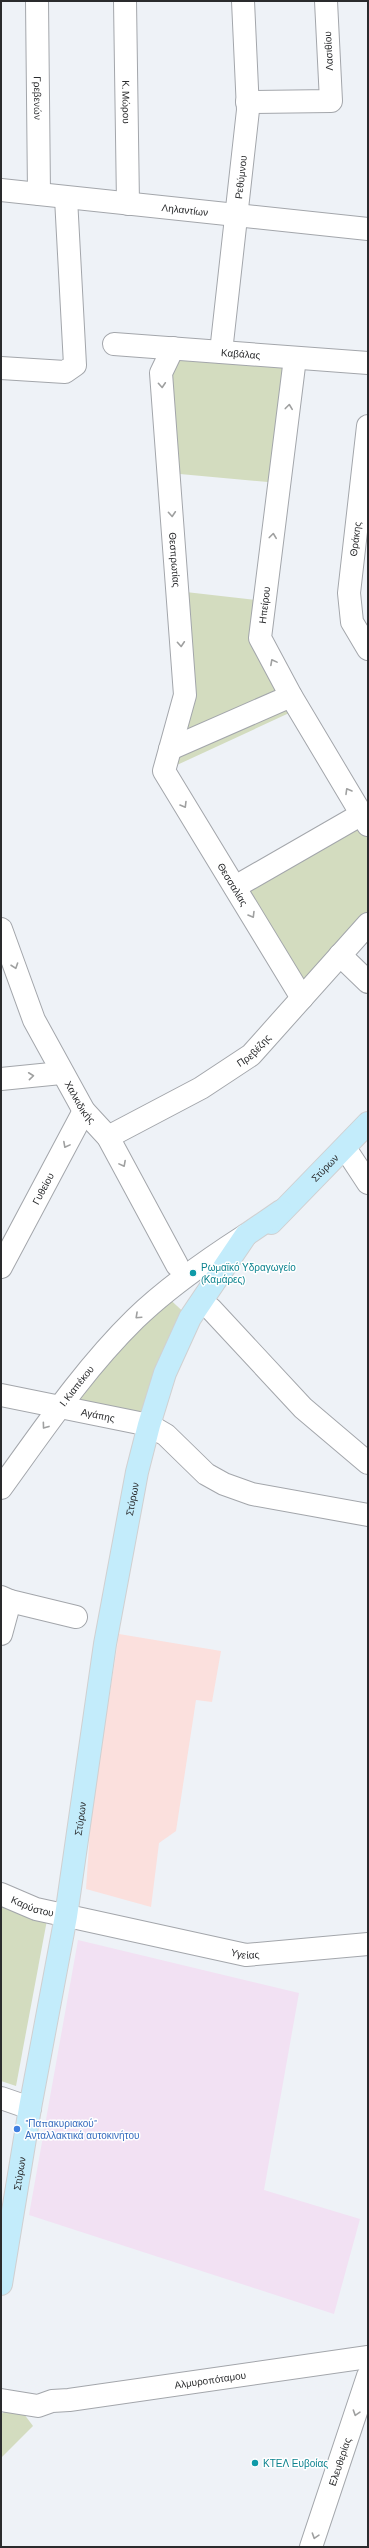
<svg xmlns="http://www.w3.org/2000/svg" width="369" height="2548" font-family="'PT Sans',sans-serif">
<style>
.commercial{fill:#fbe0dd}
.industrial{fill:#f2e1f3}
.green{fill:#d3dcbf}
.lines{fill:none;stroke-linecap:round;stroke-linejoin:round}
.minor-casing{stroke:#a3a6ab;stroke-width:24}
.major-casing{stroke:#d0d0d1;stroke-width:24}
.minor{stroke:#fff;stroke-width:22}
.major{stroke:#c3ecfb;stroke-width:22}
.oneway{stroke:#9fa0a0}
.culture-dot{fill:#0f9aa8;stroke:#fff;stroke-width:1.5}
.shop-dot{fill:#3f7fe0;stroke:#fff;stroke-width:1.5}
.labels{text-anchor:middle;stroke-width:3;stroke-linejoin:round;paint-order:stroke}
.street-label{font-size:10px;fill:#2a2b2d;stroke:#fff}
.culture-label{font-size:10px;fill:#0d838f;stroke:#fff;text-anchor:start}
.shop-label{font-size:10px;fill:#366cbe;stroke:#fff;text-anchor:start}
</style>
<rect width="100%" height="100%" fill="#eef2f7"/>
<polygon class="commercial" points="119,1634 221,1651 212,1702 196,1700 176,1831 159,1843 151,1907 86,1889 91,1815"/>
<polygon class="industrial" points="78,1940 299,1993 264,2190 360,2219 334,2314 29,2215"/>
<g class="green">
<polygon points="173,348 295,358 279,483 169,473 161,373"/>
<polygon points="177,591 265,601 260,638 300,708 164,771 185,695"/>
<polygon points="362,814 368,825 368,924 302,998 235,887"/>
<polygon points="163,1293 190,1318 149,1425 60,1406"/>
<polygon points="5,1901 47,1920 16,2086 1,2081 1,1910"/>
<polygon points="6,2411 24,2414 33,2426 1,2458 1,2414"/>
</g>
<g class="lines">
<g class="minor-casing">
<g id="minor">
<path id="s1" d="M37,1l2,193"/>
<path id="s2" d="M125,1l3,203"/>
<polyline points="247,102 331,101 326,1"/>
<path id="s3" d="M1,190l367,39"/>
<path id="s4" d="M114,344l254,19"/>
<path id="s5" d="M173,348l-12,25 24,322 -21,76 138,227"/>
<path id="s6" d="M221,352l27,-242 -5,-109"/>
<polyline points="295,358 260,638 291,696 368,825"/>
<polyline points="1,368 65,372 75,365 66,198"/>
<polyline points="368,426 349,593 352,622 368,649"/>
<polyline points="170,749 291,696"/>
<polyline points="235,887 362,814"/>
<path id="s7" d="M1,929l33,91 50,91 24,26 69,128"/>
<polyline points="340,955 368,982"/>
<polyline points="1,1079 61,1073"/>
<path id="s8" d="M108,1137l93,-49 50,-33 117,-131"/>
<polyline points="345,1148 368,1183"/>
<path id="s9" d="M1,1267l83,-156"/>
<polyline points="211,1309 303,1408 368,1463"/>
<path id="s10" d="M1,1395l148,30 17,10 40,39 18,10 28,10 116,21"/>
<path id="s11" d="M1,1488c42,-58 83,-119 134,-169 33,-32 72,-59 111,-84"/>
<polyline points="1,1597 10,1601 1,1634"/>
<polyline points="10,1601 76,1617"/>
<path id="s12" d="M1,1894l35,15 210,46 122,-11"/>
<polyline points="1,2098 30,2108"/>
<path id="s13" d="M1,2400l37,6 14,-5 17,-1 299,-43"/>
<path id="s14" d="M311,2547l57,-171"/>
</g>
</g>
<g class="major-casing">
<g id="major">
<path id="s15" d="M271,1223l97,-100"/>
<path id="s16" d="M1,2284l29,-176 36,-192 39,-272 32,-172 12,-47 16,-52 25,-55 56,-83 35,-24"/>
</g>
</g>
<use href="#minor" class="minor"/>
<use href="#major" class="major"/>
</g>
<defs><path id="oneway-chevron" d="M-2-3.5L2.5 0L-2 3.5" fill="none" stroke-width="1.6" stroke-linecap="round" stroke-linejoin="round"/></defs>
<g class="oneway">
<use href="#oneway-chevron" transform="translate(162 385) rotate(86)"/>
<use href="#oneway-chevron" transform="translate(289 407) rotate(-83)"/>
<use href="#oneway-chevron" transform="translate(172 514) rotate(86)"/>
<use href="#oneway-chevron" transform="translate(273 536) rotate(-83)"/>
<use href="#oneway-chevron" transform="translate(181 644) rotate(86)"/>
<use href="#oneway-chevron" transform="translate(273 662) rotate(-118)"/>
<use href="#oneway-chevron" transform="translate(348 791) rotate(-120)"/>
<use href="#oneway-chevron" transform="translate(184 805) rotate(59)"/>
<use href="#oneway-chevron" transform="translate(252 915) rotate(59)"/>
<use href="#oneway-chevron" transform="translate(15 966) rotate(71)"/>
<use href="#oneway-chevron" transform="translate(31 1076) rotate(-6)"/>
<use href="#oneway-chevron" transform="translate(66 1145) rotate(118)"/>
<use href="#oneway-chevron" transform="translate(123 1164) rotate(62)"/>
<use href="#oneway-chevron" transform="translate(138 1316) rotate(137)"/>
<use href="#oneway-chevron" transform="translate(45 1426) rotate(126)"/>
<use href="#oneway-chevron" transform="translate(356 2413) rotate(108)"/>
<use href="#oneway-chevron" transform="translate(315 2536) rotate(108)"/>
</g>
<g class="culture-dot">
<circle cx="193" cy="1273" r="4"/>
<circle cx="255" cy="2463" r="4"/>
</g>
<circle class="shop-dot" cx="17" cy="2129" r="4"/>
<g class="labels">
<g class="street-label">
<text transform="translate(328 51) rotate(-93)" y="4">Λασιθίου</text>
<text dy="4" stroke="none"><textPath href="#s1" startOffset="97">Γρεβενών</textPath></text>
<text dy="4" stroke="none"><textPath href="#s2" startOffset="101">Κ. Μώρου</textPath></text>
<text dy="4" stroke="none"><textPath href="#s6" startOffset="176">Ρεθύμνου</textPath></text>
<text dy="4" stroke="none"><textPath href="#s3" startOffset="185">Ληλαντίων</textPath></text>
<text dy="4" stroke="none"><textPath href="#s4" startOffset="127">Καβάλας</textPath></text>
<text transform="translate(355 539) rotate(-83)" y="4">Θράκης</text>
<text dy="4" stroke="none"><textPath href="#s5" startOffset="215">Θεσπρωτίας</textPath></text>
<text transform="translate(264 605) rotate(-83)" y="4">Ηπείρου</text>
<text dy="4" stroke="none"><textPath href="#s5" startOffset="562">Θεσσαλίας</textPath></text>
<text dy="4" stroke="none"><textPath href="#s8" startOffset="170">Πρεβέζης</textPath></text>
<text dy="4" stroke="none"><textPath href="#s7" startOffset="191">Χαλκιδικής</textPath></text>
<text dy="4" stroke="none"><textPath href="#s15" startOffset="77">Στύρων</textPath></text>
<text dy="4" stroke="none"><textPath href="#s9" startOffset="89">Γυθείου</textPath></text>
<text dy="4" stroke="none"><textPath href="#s11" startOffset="127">Ι. Κιαπέκου</textPath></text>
<text dy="4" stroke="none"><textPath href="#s10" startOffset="99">Αγάπης</textPath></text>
<text dy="4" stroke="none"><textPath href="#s16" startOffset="796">Στύρων</textPath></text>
<text dy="4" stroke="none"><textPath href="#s16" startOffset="472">Στύρων</textPath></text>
<text dy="4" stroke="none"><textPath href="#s12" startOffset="34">Καρύστου</textPath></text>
<text dy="4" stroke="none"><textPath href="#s12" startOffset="252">Υγείας</textPath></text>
<text dy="4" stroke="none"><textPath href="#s16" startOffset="112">Στύρων</textPath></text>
<text dy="4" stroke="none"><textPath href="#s13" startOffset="212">Αλμυροπόταμου</textPath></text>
<text dy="4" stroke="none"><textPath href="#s14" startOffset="90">Ελευθερίας</textPath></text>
</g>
<g class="culture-label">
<text x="201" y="1271">Ρωμαϊκό Υδραγωγείο<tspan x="201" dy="12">(Καμάρες)</tspan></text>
<text x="263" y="2467">ΚΤΕΛ Ευβοίας</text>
</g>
<g class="shop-label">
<text x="25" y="2127">"Παπακυριακού"<tspan x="25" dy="12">Ανταλλακτικά αυτοκινήτου</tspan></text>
</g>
</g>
<rect width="369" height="2548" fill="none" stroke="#2a2b2d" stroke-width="4"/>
</svg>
